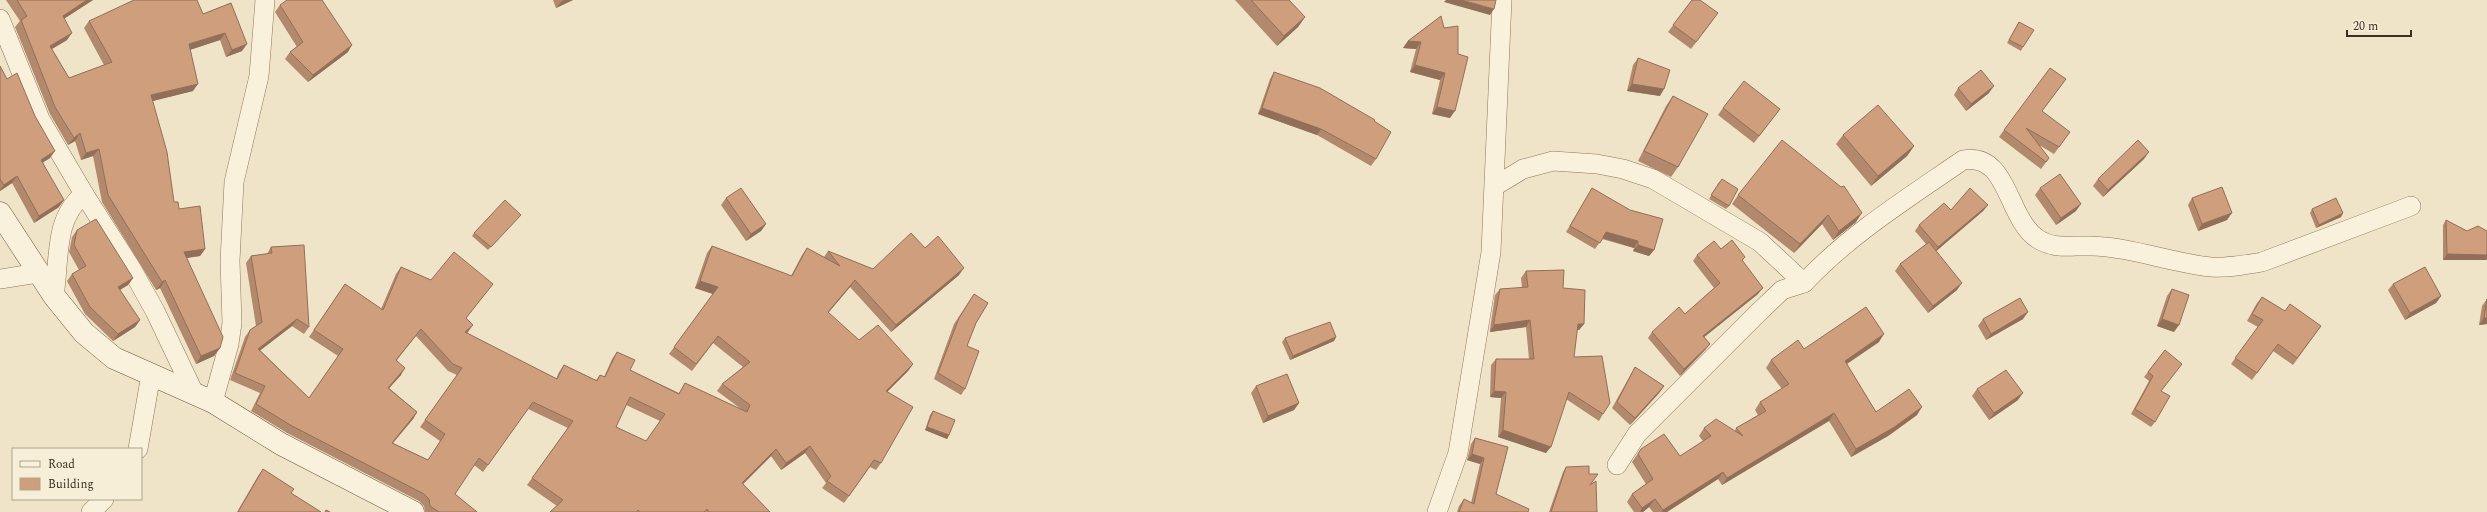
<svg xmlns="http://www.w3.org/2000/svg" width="2487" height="512" font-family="Spectral,serif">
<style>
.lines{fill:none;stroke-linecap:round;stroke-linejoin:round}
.minor-casing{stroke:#8d765c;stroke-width:20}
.secondary-casing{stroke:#6f573f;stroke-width:23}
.minor{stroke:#faf1dc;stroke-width:19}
.secondary{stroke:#faf1dc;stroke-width:22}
.wall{fill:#b2896c;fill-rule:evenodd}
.shaded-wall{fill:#916f58}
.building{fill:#cf9f7d;stroke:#916f58;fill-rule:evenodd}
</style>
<rect width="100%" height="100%" fill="#f0e4c8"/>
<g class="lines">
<g class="minor-casing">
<g id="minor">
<polyline points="0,19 40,119 84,194 131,268 155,311 194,393"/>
<path d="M1495,186l28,-17 30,-8 44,3 26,5 30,10 107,63 44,41c46,-49 104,-85 159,-123 46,-8 43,58 75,79 17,11 35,6 53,7 41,1 80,17 120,21 17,1 34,-2 51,-5l149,-56"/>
<polyline points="0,279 38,273"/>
<path d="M54,296c6,-35 -1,-77 30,-102"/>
<polyline points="213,402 229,344 232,323 230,261 234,182 259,76 265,0"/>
<polyline points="138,449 151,374"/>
<polyline points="1617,465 1637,434 1758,313 1782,290 1804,283"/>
<polyline points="91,512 104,499"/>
<polyline points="1437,512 1458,453 1491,252 1502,0"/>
</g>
</g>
<g class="secondary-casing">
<polyline id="secondary" points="0,213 54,296 84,333 114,358 213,402 281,444 413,512"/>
</g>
<use href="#minor" class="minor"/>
<use href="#secondary" class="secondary"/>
</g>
<g class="wall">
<polygon points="6,0 93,0 64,19 67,40 52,49 69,78 104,65 84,28 89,21 203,14 231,3 242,51 226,57 220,40 190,50 193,91 152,101 174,202 179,209 205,249 200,256 187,258 220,348 214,356 196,364 160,288 156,290 102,202 93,156 81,160 75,141 68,145 50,114 15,27 20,21"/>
<polygon points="553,0 573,0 556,8"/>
<polygon points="1235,0 1289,0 1305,17 1298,27 1277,46"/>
<polygon points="1692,0 1713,20 1691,49 1668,32"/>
<polygon points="280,5 348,52 308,82 285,59 290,52 297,47 275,12"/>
<polygon points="1441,16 1450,118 1432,114 1440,80 1410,72 1416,49 1403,48 1408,41"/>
<polygon points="2019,22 2023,47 2021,51 2007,43"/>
<polygon points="1638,58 1660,96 1627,91 1633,65"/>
<polygon points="0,66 50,158 43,162 59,207 34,223 12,183 0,191"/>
<polygon points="1274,72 1374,121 1376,159 1371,166 1317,135 1258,114 1270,79"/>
<polygon points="2061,86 2042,111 2065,139 2054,154 2039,145 2049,158 2044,165 2041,169 1999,137 2004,130"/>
<polygon points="1958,88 1989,93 1966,111 1954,95"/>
<polygon points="1673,96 1678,167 1671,177 1638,161 1666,106"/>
<polygon points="1723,108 1780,109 1754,143 1718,115"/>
<polygon points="1843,135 1914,146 1907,156 1871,186 1836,144"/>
<polygon points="2144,159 2103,197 2093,186 2098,179"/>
<polygon points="1719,182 1729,206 1726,209 1709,199"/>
<polygon points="1592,188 1654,250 1649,256 1633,251 1634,248 1602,239 1595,249 1566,232 1588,195"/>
<polygon points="2040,188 2076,211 2056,225 2035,195"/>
<polygon points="1738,195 1856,222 1833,240 1822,224 1794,253 1732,204"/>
<polygon points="726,198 766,224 761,231 746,241 721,205"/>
<polygon points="2192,198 2227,220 2198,231 2188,205"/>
<polygon points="1988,205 1983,211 1936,251 1957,290 1928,313 1895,271 1900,264 1926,244 1915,231 1919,225 1951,210"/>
<polygon points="2312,209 2343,213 2341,217 2316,228 2310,213"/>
<polygon points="521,215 518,218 488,250 472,236 474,233"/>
<polygon points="2446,220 2467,231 2487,231 2487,259 2486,260 2443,260 2443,225"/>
<polygon points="77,230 133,278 128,285 120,290 140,320 135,327 113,341 85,314 67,281 72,274 79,270 69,252 72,237"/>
<path d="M712,246l79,30 11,-21 5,-7 17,9 4,-6 45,18 52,-21 34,27 -68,57 -41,-45 -22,26 31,27 54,24 -5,7 -20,20 -7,72 -5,7 -6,-3 -26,36 -22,-15 4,-5 -21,-30 -24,17 -10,-14 -28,28 27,28h-220l7,-6 -30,-21 41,-57 -40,-19 -45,63 -9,-7 -19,29 22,18h-52l-1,-6 -5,-5 -132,-68 -36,-22 9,-18 -30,-13 15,-43 5,-7 6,-4 -10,-63 5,-7 16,-2 4,-7 38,80 -5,7 -12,-8 -32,24 49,48 29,-42 -29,-19 36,-53 36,25 15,-35 5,-7 30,13 62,4 -27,34 2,14 -1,1 89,46 3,-7 5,-7 32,15 4,-5 4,2 8,-18 5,-7 13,18 49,23 6,-10 56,26 -24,-18 5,-7 21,-17 -30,-24 -21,28 -23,-17 44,-60 -18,-6 12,-35zM416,336l32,35 9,4 -37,52 20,14 -12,19 -35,-17 20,-24 4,-7 -28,-24 12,-13 -4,-15zM626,405l34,16 -14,20 -30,-14z"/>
<polygon points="1721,249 1745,257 1742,261 1758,294 1704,337 1710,344 1705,350 1680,376 1648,338 1652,332 1685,314 1714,288 1693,261 1697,255"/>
<polygon points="1526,271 1563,288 1584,324 1579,330 1577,330 1574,357 1603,414 1599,421 1566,399 1546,453 1498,437 1501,398 1490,397 1491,365 1496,359 1529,359 1526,327 1490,332 1490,329 1495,295 1500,289 1522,288 1521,278"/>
<polygon points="2393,284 2441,296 2436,303 2405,320 2388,290"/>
<polygon points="2172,289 2174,332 2157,326 2167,296"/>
<polygon points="2262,297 2285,311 2321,326 2293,365 2273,351 2252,380 2231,364 2258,327 2247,321 2257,303"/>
<polygon points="2487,299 2487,324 2479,325 2482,306"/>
<polygon points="970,300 976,323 967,346 965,389 961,395 934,379 954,324"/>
<polygon points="1983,319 2023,319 1986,340 1978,326"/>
<polygon points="1336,337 1334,341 1290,360 1282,342 1285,338"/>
<polygon points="1879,342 1847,364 1876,412 1917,415 1888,436 1851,457 1829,421 1722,485 1718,479 1667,512 1653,512 1649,507 1643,512 1634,512 1627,502 1632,494 1646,484 1632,462 1641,449 1680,456 1703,441 1699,436 1704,428 1735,431 1736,428 1758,415 1755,410 1760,402 1782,389 1766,368 1771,360 1804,349"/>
<polygon points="2165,350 2155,422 2151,427 2131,414 2149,381 2144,377"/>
<polygon points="1635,367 1664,386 1659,393 1630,425 1612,408 1631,374"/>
<polygon points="1256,386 1299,403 1294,410 1263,423 1251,393"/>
<polygon points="1977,389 2018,400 1989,420 1972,396"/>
<polygon points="933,411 949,435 947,439 925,430 930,415"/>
<polygon points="1475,438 1508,447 1496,494 1528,512 1457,512 1459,506 1464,499 1471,503 1480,464 1467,460 1471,444"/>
<polygon points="1566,467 1589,474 1590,485 1597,512 1549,512 1563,472"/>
<polygon points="263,469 291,493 321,512 237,512 258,476"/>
</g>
<g class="shaded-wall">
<polygon points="87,0 93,0 57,23 63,16"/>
<polygon points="564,0 573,0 556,8 561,2"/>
<polygon points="1446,0 1461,0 1494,9 1490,15 1444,2"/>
<polygon points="1305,17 1298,27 1277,46 1284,36"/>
<polygon points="72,33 67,40 45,53 50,46"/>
<polygon points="225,33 220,40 183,52 189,44"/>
<polygon points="1408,41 1421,42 1416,49 1403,48"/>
<polygon points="247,44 242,51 226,57 232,50"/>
<polygon points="352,45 348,52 308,82 313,75"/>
<polygon points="1415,65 1445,73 1440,80 1410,72"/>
<polygon points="198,84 193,91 145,103 151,95"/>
<polygon points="1632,84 1664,89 1660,96 1627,91"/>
<polygon points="1994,86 1989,93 1966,111 1971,104"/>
<polygon points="1437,107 1455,111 1450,118 1432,114"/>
<polygon points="1262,108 1321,129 1317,135 1258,114"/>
<polygon points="80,133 75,141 68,145 74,138"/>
<polygon points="1914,146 1907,156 1871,186 1878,176"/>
<polygon points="99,149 93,156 81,160 86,153"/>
<polygon points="55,151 50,158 36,167 41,160"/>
<polygon points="2149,152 2144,159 2103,197 2108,190"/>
<polygon points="17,176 12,183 0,191 0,190 4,185"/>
<polygon points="64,200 59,207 34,223 39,216"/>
<polygon points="2081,204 2076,211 2056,225 2061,218"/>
<polygon points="1988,205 1983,211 1934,253 1938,247"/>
<polygon points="1862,213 1856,222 1833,240 1839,231"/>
<polygon points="2232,213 2227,220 2198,231 2202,224"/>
<polygon points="2343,213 2341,217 2316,228 2319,225"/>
<polygon points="1828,215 1822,224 1794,253 1800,244"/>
<polygon points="766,224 761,231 746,241 751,234"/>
<polygon points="1606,232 1638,241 1634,248 1602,238"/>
<polygon points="1638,245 1654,250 1649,256 1633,251"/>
<polygon points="205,249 200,256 178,259 184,252"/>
<polygon points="2447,254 2487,255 2487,259 2486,260 2443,260"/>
<polygon points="964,268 959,275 891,332 896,325"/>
<polygon points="133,278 128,285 113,294 118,287"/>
<polygon points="165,280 160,288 156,290 162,282"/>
<polygon points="855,280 850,287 823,319 828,312"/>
<polygon points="700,281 718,287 713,294 695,288"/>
<polygon points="1962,283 1957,290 1928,313 1933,306"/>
<polygon points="1763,288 1758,294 1698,342 1703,336"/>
<polygon points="2441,296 2436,303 2405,320 2410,313"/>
<polygon points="2028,312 2023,319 1986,340 1991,334"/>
<polygon points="2484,318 2487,318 2487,324 2479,325"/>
<polygon points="297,319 292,326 253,356 258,349"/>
<polygon points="2162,319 2179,325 2174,332 2157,326"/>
<polygon points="140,320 135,327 113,341 118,334"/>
<polygon points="1530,320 1526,327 1490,332 1494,325"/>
<polygon points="1578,324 1584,324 1579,330 1574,330"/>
<polygon points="473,325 468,332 460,339 465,332"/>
<polygon points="1884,334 1879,342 1839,369 1845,361"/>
<polygon points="1336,337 1334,341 1290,360 1293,356"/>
<polygon points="1710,344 1705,350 1680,376 1684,369"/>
<polygon points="220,348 214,356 196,364 201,356"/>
<polygon points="913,364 908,371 881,398 886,391"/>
<polygon points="405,368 401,375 383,395 388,388"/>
<polygon points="1664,386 1659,393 1630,425 1635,418"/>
<polygon points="1494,391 1506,392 1501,398 1490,397"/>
<polygon points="2023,393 2018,400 1989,420 1994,413"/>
<polygon points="1299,403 1294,410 1263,423 1268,416"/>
<polygon points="1922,407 1917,415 1888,436 1851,457 1856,449"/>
<polygon points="417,412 413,419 387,450 392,443"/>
<polygon points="1834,413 1829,421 1722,485 1727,478"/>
<polygon points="927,427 949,435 947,439 925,430"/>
<polygon points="1503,430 1551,447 1546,453 1498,437"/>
<polygon points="810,446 805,453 781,470 786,463"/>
<polygon points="776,449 771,456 737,490 742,483"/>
<polygon points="1472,454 1484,458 1480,464 1467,460"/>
<polygon points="1723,472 1718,479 1667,512 1662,512 1663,510"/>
<polygon points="1655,499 1649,507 1643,512 1640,512 1642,508"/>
</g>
<g class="building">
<polygon points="17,0 87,0 63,16 72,33 50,46 69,78 112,62 89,21 134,0 197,0 203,14 231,3 247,44 232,50 225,33 189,44 198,84 151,95 167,152 174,202 178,202 179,209 200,206 205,249 184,252 223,337 220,348 201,356 165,280 162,282 108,195 99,149 86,153 80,133 74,138 55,107 21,20 27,16"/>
<polygon points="287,0 322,0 352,45 313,75 290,52 303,42 280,5"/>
<polygon points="1251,0 1289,0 1305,17 1284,36"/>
<polygon points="1461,0 1496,0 1494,9"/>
<polygon points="1692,0 1700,0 1718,13 1696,42 1673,25"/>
<polygon points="1441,16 1444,28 1458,26 1458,54 1468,57 1455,111 1437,107 1445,73 1415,65 1421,42 1408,41"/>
<polygon points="2019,22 2034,30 2023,47 2009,40"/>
<polygon points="1638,58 1670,70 1664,89 1632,84"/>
<polygon points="0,66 7,79 17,73 35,116 55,151 41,160 64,200 39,216 17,176 4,185 0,179"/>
<polygon points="2050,68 2066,79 2042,111 2070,132 2059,147 2026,128 2049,158 2046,162 2004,130"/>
<polygon points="1981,70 1994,86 1971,104 1958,88"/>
<polygon points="1274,72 1320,88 1375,120 1374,121 1391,132 1376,159 1321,129 1262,108"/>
<polygon points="1744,81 1780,109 1759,136 1723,108"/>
<polygon points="1673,96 1708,114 1678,167 1644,151"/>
<polygon points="1878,105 1914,146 1878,176 1843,135"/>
<polygon points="1782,140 1841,187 1844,186 1862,213 1839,231 1828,215 1800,244 1738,195"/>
<polygon points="2138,140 2149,152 2108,190 2098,179"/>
<polygon points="2060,174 2081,204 2061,218 2040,188"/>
<polygon points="1722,179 1738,189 1729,206 1711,195"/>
<polygon points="2222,187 2232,213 2202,224 2192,198"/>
<polygon points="741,188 766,224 751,234 726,198"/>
<polygon points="1592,188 1630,210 1663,219 1654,250 1638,245 1638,241 1606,232 1600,243 1570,226"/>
<polygon points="1970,188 1988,205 1938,247 1919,225 1944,203 1951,210"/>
<polygon points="2336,198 2343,213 2319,225 2312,209"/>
<polygon points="505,200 521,215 491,247 474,233"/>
<polygon points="96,219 133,278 118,287 140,320 118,334 90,307 72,274 86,266 74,245 77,230"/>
<polygon points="2446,220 2467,231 2478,226 2487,231 2487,255 2447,254"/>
<path d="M911,233l14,15 13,-12 26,32 -68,57 -41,-45 -27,32 31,28 19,-15 35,39 -27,27 27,16 -32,56 -7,-3 -25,36 -22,-15 4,-5 -21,-30 -24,17 -10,-14 -34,34 28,29h-61l-2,-3 -3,3h-64l-2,-2 -1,2h-87l13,-12 -31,-22 41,-57 -40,-19 -45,63 -9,-7 -24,36 22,18h-38l-9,-6 -1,-7 -5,-5 -132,-68 -36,-22 9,-18 -30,-13 15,-43 12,-8 -11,-66 21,-3 -1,-6 33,-2 5,82 -12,-8 -39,30 51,49 34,-49 -29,-19 31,-46 38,26 18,-43 30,13 23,-28 39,32 -27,34 7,7 -8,7 92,47 7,-14 33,16 3,-6 5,2 12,-25 18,8 -5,10 49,24 6,-11 62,29 3,-7 -28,-21 28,-22 -32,-26 -22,28 -22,-17 44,-60 -18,-6 12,-35 80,30 15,-28 33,18 -12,-15 45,18zM421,329l32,35 9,4 -37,52 20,14 -17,26 -36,-17 25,-31 -29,-24 17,-20 -9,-8zM630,397l35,17 -19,27 -30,-14z"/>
<polygon points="1732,240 1745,257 1742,260 1763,288 1703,336 1710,344 1684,369 1652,332 1679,307 1685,314 1720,283 1697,255 1714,241 1721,249"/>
<polygon points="1929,242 1962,283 1933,306 1900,264"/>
<polygon points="2425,267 2441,296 2410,313 2393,284"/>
<polygon points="1564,270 1563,288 1585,290 1584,324 1578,324 1574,357 1602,356 1610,403 1603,414 1569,392 1551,447 1503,430 1506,392 1494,391 1496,359 1534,359 1530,320 1494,325 1494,322 1500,289 1528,287 1526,271"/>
<polygon points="2172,289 2189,295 2179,325 2162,319"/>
<polygon points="974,294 988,303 976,323 967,346 979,351 965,389 938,373 959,318"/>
<polygon points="2262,297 2285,311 2290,304 2321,326 2297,358 2278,344 2257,373 2235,358 2263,320 2252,314"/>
<polygon points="2020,298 2028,312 1991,334 1983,319"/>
<polygon points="2487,299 2487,318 2484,318"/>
<polygon points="1866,307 1884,334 1845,361 1876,412 1909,389 1922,407 1893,428 1856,449 1834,413 1727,478 1723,472 1663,510 1655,499 1642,508 1632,494 1653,479 1638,454 1641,449 1664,434 1680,456 1711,436 1704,428 1716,419 1743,436 1736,428 1766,411 1760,402 1789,384 1771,360 1798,340 1804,349"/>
<polygon points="1330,322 1336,337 1293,356 1285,338"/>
<polygon points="2165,350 2182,364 2161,391 2170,396 2155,422 2135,409 2153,376 2148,372"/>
<polygon points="1635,367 1664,386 1635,418 1617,402"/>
<polygon points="2006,370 2023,393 1994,413 1977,389"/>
<polygon points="1287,374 1299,403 1268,416 1256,386"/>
<polygon points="933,411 955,420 949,435 927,427"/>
<polygon points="1475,438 1508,447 1496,494 1529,509 1528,512 1459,512 1464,499 1474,504 1484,458 1472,454"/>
<polygon points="1589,466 1589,474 1598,474 1590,485 1596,481 1597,512 1551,512 1566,467"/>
<polygon points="263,469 294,489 291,493 321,512 238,512"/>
<polygon points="326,510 330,512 325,512"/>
</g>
<rect x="12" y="448" width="130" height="52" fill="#f7eed8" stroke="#ada18e"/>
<rect x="20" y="461" width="20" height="6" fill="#faf1dc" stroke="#ada18e"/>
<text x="48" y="468" font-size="12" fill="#3d2e20">Road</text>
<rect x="20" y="478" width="20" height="12" fill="#cf9f7d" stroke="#ada18e"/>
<text x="48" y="488" font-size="12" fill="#3d2e20">Building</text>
<path d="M2347 30v6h64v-6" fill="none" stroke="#3d2e20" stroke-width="2"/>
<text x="2353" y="30" font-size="12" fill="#3d2e20" stroke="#f7eed8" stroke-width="3" paint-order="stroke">20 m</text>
</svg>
